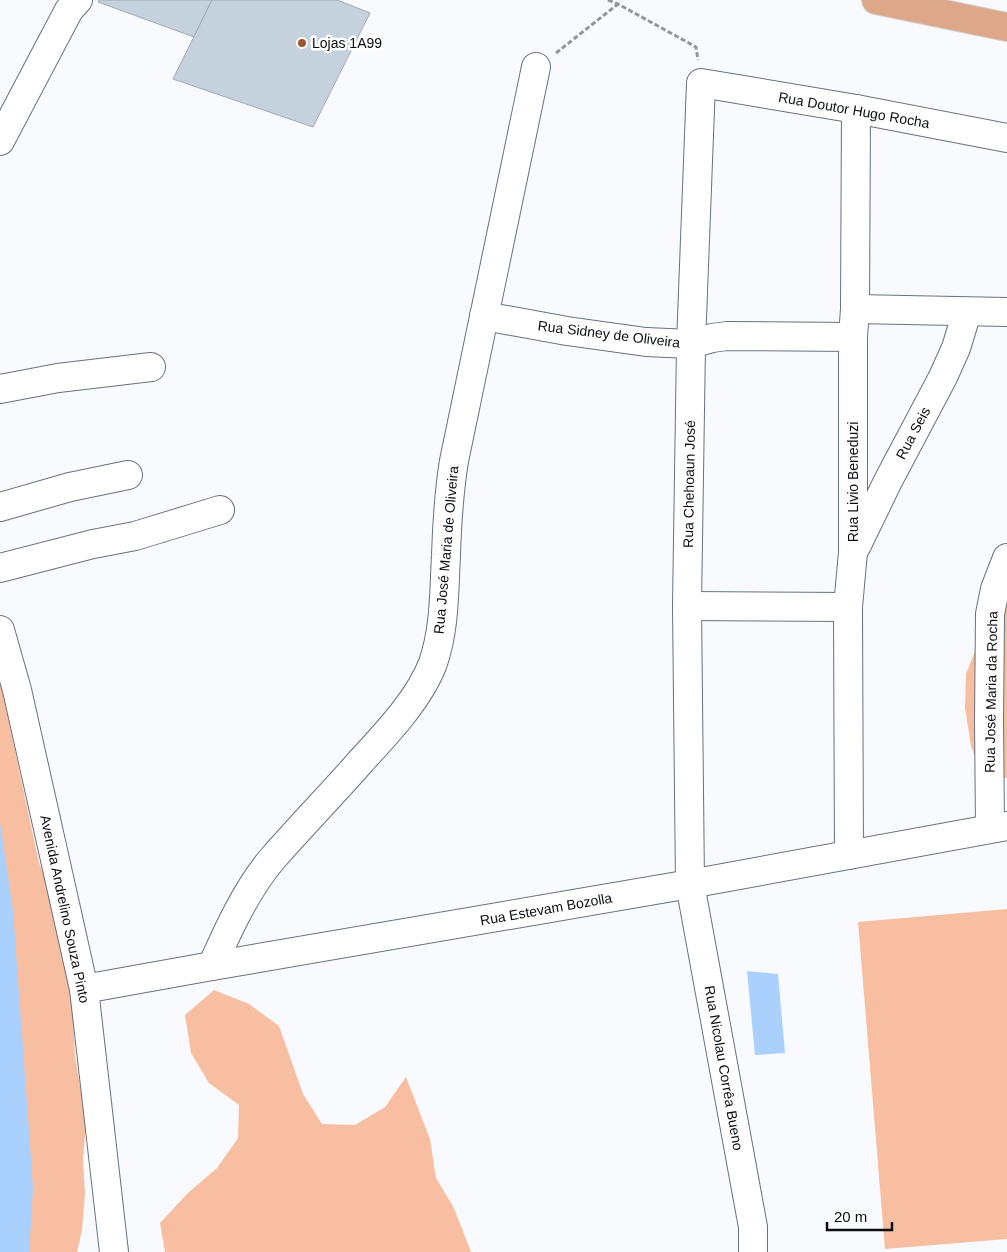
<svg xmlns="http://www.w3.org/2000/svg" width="1007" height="1252" font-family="Helvetica,sans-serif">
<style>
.green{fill:#f7bea2}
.water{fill:#aad0fd}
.building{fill:#c6d1de;stroke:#9faab6}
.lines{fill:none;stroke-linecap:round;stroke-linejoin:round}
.minor-casing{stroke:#68727d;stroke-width:30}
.major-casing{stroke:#d3d3d4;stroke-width:30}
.path{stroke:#94969a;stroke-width:3;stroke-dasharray:5 2.5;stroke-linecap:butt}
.minor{stroke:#fff;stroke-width:28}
.major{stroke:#dda789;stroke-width:28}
.poi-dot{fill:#9b542c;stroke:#fff;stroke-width:2}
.labels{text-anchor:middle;stroke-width:5;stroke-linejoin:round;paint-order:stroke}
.poi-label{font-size:14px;fill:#090c10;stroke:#fff;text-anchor:start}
.street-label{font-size:14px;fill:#090c10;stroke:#fff}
</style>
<rect width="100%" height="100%" fill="#f8fafd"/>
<g class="green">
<polygon points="1007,569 1007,778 983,777 971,746 965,708 966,674"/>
<polygon points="0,680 39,863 52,892 76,980 73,1016 75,1055 86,1124 83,1159 85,1194 82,1230 77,1252 16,1252 0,829"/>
<polygon points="1007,909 1007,1239 885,1249 858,922"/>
<polygon points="214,990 249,1004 279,1026 303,1094 322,1124 355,1125 385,1107 406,1077 430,1139 436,1178 454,1208 471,1252 165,1252 160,1223 188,1193 217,1168 238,1138 239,1105 209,1083 191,1053 185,1015"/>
</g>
<g class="water">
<polygon points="0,822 13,911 33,1187 29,1252 0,1252"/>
<polygon points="747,971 778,974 785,1053 755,1055"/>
</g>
<g class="building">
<polygon points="99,0 212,0 194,37 98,2"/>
<polygon points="212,0 337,0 370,13 313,127 173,79"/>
</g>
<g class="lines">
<g class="minor-casing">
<g id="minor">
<polyline points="0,141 69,10 78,0"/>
<polyline points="855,309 1007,312"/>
<polyline points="484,316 567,331 646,342 691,344 712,338 727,336 853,337"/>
<polyline points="0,389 58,378 151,367"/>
<polyline points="0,507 70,487 128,475"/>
<polyline points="856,547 888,481 943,377 956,348 967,312"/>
<polyline points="0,568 93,544 135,536 220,510"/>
<polyline points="687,606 848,607"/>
<polyline points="0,630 17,690 84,989 114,1252"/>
<polyline points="990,828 989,720 990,614 995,589 1007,558"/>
<polyline points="849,855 848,607 853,552 853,337 855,309 856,109"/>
<path d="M212,966c16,-36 35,-78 61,-108 29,-33 60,-65 89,-98 25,-27 58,-62 71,-97 12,-35 11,-72 13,-108 1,-32 3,-63 8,-94l82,-394"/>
<polyline points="84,989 212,966 690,884 1007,826"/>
<polyline points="753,1252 753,1227 690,884 687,606 691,344 701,83 856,109 1007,138"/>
</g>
</g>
<g class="major-casing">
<polyline id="major" points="876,0 1007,27"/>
</g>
<g class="path">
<polyline points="608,0 618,4 696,47 698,60"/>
<polyline points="556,53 618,4"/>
</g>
<use href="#minor" class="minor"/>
<use href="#major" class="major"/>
</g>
<circle class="poi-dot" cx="302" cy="43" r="5"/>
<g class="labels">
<g class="poi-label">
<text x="312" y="48">Lojas 1A99</text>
</g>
<g class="street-label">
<text transform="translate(854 110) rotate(10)" y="5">Rua Doutor Hugo Rocha</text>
<text transform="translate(609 334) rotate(7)" y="5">Rua Sidney de Oliveira</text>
<text transform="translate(913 433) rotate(-62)" y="5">Rua Seis</text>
<text transform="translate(853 482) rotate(-90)" y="5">Rua Livio Beneduzi</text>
<text transform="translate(689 484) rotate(-89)" y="5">Rua Chehoaun José</text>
<text transform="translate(446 550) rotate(-85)" y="5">Rua José Maria de Oliveira</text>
<text transform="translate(991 692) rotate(-89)" y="5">Rua José Maria da Rocha</text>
<text transform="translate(65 909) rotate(78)" y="5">Avenida Andrelino Souza Pinto</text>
<text transform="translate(546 909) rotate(-10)" y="5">Rua Estevam Bozolla</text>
<text transform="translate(724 1068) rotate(80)" y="5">Rua Nicolau Corrêa Bueno</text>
</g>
</g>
<path d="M827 1222v8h65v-8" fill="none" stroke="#090c10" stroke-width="2.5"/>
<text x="834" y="1222" font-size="15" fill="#090c10" stroke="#ffffff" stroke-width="4" paint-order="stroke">20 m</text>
</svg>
